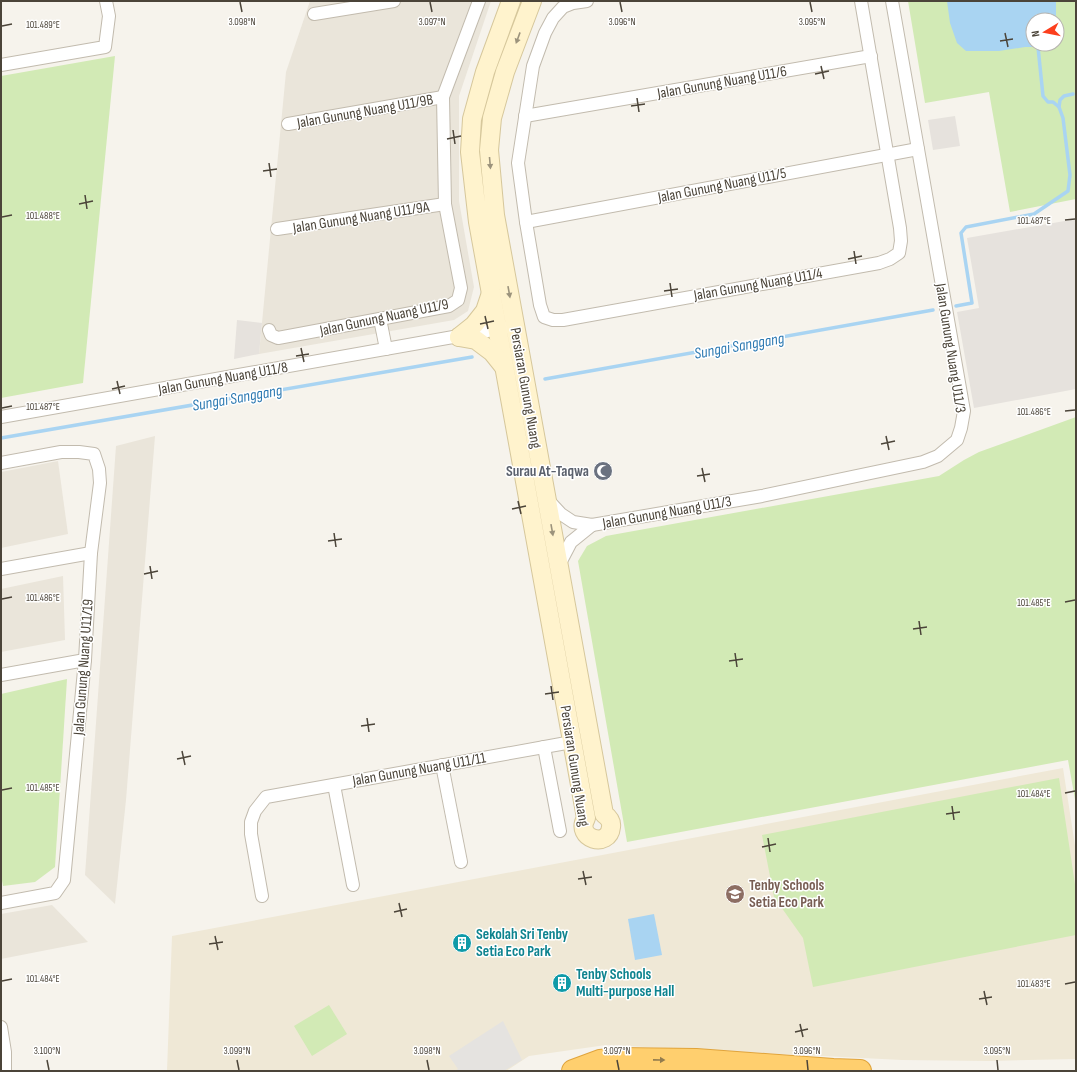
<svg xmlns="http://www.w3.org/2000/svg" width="1077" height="1072" font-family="'Sofia Sans Condensed',sans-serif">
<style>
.residential{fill:#eae5da}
.industrial{fill:#e6e2dd}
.education{fill:#efe8d6}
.green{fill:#d2eab5;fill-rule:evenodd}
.parking{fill:#e5e3e0}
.water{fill:#a9d4f2}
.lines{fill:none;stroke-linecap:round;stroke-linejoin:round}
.stream{stroke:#a9d4f2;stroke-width:3.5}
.street-casing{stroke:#c2bbae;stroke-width:14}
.secondary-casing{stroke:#d6c79b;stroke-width:20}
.highway-casing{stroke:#e0a43c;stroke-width:24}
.street{stroke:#fff;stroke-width:12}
.secondary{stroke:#fff3cd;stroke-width:18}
.highway{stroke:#ffcf6e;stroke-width:22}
.oneway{fill:#9c937c}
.oneway2{fill:#937c4e}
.ticks{fill:none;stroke:#4b4439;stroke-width:1.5}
.labels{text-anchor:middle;stroke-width:3;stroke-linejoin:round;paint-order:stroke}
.street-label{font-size:15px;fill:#4b4439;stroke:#fff}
.worship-label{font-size:15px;font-weight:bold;fill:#5b616d;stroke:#fff;text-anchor:end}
.education-label{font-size:15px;font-weight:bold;fill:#785e54;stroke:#fff;text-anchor:start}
.culture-label{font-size:15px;font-weight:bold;fill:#0d838f;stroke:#fff;text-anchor:start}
.water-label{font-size:16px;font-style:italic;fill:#2e7ab2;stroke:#fff}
.ticks-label{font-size:10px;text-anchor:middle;fill:#4b4439;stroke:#fff;stroke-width:3;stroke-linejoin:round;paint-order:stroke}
</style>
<rect width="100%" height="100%" fill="#f6f3ec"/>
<g class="residential">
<polygon points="310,1 491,1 459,96 459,201 474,287 468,311 454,320 259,354 286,72"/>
<polygon points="155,436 126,800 115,904 85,875 116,446"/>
<polygon points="58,461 68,534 1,548 1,472"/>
<polygon points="63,576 65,640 1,652 1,589"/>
<polygon points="52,905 88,942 1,959 1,914"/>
</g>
<g class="industrial">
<polygon points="955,116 960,146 933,150 928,120"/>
<polygon points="1076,219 1076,389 974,408 957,312 979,308 967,238"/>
<polygon points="237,320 262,323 259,354 234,359"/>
</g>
<polygon class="education" points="1063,768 1076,852 1076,1059 988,1061 902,1060 606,1045 529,1056 506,1071 167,1071 172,936"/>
<g class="green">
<path d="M908,1h168v198l-66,13 -21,-120 -64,11zM1033,20h24v24h-24z"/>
<polygon points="115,56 83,383 1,398 1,76"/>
<polygon points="1076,417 1076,805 1068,760 627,842 578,561 587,546 606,536 939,476 964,460 979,452"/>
<polygon points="67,679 55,867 35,882 3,886 1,875 1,694"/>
<polygon points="1059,778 1076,891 1076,935 813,987 803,938 774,897 762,835"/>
<polygon points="329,1005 347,1034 312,1056 294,1026"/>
</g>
<polygon class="parking" points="503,1021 522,1060 504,1071 455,1071 458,1069 449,1056"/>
<g class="water">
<polygon points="947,1 1056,1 1056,20 1033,20 1033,44 1041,44 1038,47 1025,47 999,51 966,51 957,43 950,23"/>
<polygon points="654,914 662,955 635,960 628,919"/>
</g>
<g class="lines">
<g class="stream">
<polyline points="1038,47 1043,96 1048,102 1053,102 1059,107"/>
<polyline points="956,306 972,303 961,233 966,227 1034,214 1068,191 1070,175 1063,118 1059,107 1060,100 1064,96 1073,94"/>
<polyline points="545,379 933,310"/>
<polyline points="1,438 472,357"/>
</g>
<g class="street-casing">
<g id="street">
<polyline points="587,1 573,3 563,7 553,18 545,33 533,66 518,163 526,222 540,305 544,317 553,320 563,320 879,263 890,259 899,253 901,241 900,228 861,1"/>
<polyline points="314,14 394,1"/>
<polyline points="1,65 105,47 109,16 106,1"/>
<polyline points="525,116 871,56"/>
<polyline points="288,124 443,97"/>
<polyline points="526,222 918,149"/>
<polyline points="277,229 445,204"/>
<polyline points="380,319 386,349"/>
<polyline points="269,330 271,335 278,338 449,306 458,300 461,288 445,204 443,97 479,1"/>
<polyline points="1,417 504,328"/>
<polyline points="1,463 61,452 79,452 94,454 99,469 100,483 91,553 85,660 64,880 55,893 1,903"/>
<polyline points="548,500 561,514 573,522 592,525 762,496 923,462 938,456 957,440 961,428 964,411 892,1"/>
<polyline points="559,565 571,542 592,525"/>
<polyline points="1,569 91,553"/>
<polyline points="1,675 85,660"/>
<polyline points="544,747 560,831"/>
<polyline points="442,765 461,862"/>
<polyline points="334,785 353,885"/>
<polyline points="262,896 251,834 251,822 255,811 266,797 572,742"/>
<polyline points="1,1027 5,1052 5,1071"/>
</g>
</g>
<g class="secondary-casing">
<g id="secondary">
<path d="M511,1l-26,71 -13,47 -2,33 8,70 108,596c-12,21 23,31 25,9 1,-6 -3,-10 -7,-13l-109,-599 -6,-65 3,-32 13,-46 27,-71"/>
<polyline points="459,337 476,340 492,352 504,367"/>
<polyline points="459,337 474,325 485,311 491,293"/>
</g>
</g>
<g class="highway-casing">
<polyline id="highway" points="573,1071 600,1061 620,1059 696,1060 833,1070 860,1071"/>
</g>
<use href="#street" class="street"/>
<use href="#secondary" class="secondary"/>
<use href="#highway" class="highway"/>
</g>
<defs><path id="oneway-solid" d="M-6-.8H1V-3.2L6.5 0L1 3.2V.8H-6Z"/></defs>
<g class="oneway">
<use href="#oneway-solid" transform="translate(518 38) rotate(110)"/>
<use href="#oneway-solid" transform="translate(490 163) rotate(85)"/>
<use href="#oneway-solid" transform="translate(509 292) rotate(80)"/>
<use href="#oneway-solid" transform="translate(552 530) rotate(80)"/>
</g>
<use class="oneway2" href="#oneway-solid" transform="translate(659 1060) rotate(1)"/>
<path class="ticks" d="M240,2l2,10M430,2l2,10M620,2l2,10M810,2l2,10M2,26l10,-2M1005,33l3,14M1000,41l13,-2M821,66l3,13M815,74l14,-3M637,98l2,14M631,106l14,-2M453,130l2,14M447,139l14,-3M269,163l2,14M263,171l14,-2M85,195l2,14M79,204l14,-3M2,217l10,-2M1065,220l10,-1M854,251l2,13M848,259l14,-3M670,283l2,14M664,291l14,-2M485,316l3,13M480,324l14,-3M301,348l3,14M296,356l13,-2M117,381l3,13M112,389l13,-3M2,408l10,-2M1065,411l10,-1M886,436l3,14M881,444l14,-3M702,468l3,14M697,476l13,-2M518,501l3,13M512,509l14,-3M334,533l2,14M328,541l14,-2M150,566l2,13M144,574l14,-3M2,599l10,-2M1065,602l10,-2M919,621l2,14M913,629l14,-2M735,653l2,14M729,661l14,-2M551,686l2,14M545,694l14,-2M367,718l2,14M361,726l14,-2M182,751l3,14M177,759l14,-3M2,790l10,-2M1065,793l10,-2M952,806l2,14M946,814l14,-2M768,838l2,14M762,847l14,-3M583,871l3,14M578,879l14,-2M399,903l3,14M394,912l13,-3M215,936l3,14M209,944l14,-2M2,981l10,-2M1065,984l10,-2M984,991l3,14M979,999l13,-2M800,1024l3,13M795,1032l13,-3M47,1060l2,10M237,1060l2,10M427,1060l2,10M617,1060l2,10M807,1060l1,10M997,1060l1,10"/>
<defs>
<g id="mosque-disc" transform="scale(1)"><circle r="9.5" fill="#6b7280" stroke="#fff"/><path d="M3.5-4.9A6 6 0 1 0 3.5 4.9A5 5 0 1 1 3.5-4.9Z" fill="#fff"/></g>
<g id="school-disc" transform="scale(1)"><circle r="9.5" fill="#8d6e63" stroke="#fff"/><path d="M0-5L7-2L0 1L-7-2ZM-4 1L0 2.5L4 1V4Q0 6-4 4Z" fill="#fff"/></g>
<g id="building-disc" transform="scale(1)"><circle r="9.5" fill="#0f9aa8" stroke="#fff"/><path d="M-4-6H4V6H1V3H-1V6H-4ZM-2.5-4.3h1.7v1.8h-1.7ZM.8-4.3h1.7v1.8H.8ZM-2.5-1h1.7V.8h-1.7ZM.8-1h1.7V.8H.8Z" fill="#fff"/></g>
</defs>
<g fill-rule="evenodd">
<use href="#mosque-disc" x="603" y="471"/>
<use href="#school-disc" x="735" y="894"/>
<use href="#building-disc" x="462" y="943"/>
<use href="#building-disc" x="562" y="983"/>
</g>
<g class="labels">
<g class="street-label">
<text transform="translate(722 82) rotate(-10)" y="5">Jalan Gunung Nuang U11/6</text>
<text transform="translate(365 111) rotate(-10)" y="5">Jalan Gunung Nuang U11/9B</text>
<text transform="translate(722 185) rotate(-11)" y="5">Jalan Gunung Nuang U11/5</text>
<text transform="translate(361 217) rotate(-9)" y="5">Jalan Gunung Nuang U11/9A</text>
<text transform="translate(758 284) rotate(-10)" y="5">Jalan Gunung Nuang U11/4</text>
<text transform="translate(384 317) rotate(-12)" y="5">Jalan Gunung Nuang U11/9</text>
<text transform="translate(951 348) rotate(81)" y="5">Jalan Gunung Nuang U11/3</text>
<text transform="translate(223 378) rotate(-10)" y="5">Jalan Gunung Nuang U11/8</text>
<text transform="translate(526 388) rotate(80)" y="5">Persiaran Gunung Nuang</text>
<text transform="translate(667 512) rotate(-10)" y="5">Jalan Gunung Nuang U11/3</text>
<text transform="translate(83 667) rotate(-86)" y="5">Jalan Gunung Nuang U11/19</text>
<text transform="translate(575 766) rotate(81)" y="5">Persiaran Gunung Nuang</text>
<text transform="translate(419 769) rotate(-10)" y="5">Jalan Gunung Nuang U11/11</text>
</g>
<g class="worship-label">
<text x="589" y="476">Surau At-Taqwa</text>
</g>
<g class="education-label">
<text x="749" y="890">Tenby Schools<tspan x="749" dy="17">Setia Eco Park</tspan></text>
</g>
<g class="culture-label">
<text x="476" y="939">Sekolah Sri Tenby<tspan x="476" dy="17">Setia Eco Park</tspan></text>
<text x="576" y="979">Tenby Schools<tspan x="576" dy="17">Multi-purpose Hall</tspan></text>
</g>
<g class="water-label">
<text transform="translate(739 345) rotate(-10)" y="6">Sungai Sanggang</text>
<text transform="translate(237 397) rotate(-10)" y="6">Sungai Sanggang</text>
</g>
</g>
<g class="ticks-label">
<text x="242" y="25">3.098°N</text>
<text x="432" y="25">3.097°N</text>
<text x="622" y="25">3.096°N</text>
<text x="812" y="25">3.095°N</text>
<text x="43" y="28">101.489°E</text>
<text x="43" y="219">101.488°E</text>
<text x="1034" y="224">101.487°E</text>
<text x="43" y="410">101.487°E</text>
<text x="1034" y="415">101.486°E</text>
<text x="43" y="601">101.486°E</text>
<text x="1034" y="606">101.485°E</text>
<text x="43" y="791">101.485°E</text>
<text x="1034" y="797">101.484°E</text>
<text x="43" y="982">101.484°E</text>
<text x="1034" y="987">101.483°E</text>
<text x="47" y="1054">3.100°N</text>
<text x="237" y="1054">3.099°N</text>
<text x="427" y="1054">3.098°N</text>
<text x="617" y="1054">3.097°N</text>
<text x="807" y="1054">3.096°N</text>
<text x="997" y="1054">3.095°N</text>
</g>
<rect width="1077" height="1072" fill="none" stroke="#4b4439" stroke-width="4"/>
<g transform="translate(1045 32) rotate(260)"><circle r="19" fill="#ffffff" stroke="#b7b4b0"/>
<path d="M0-3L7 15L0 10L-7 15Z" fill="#fc3f1d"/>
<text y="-6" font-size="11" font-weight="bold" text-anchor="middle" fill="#4b4439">N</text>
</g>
</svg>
